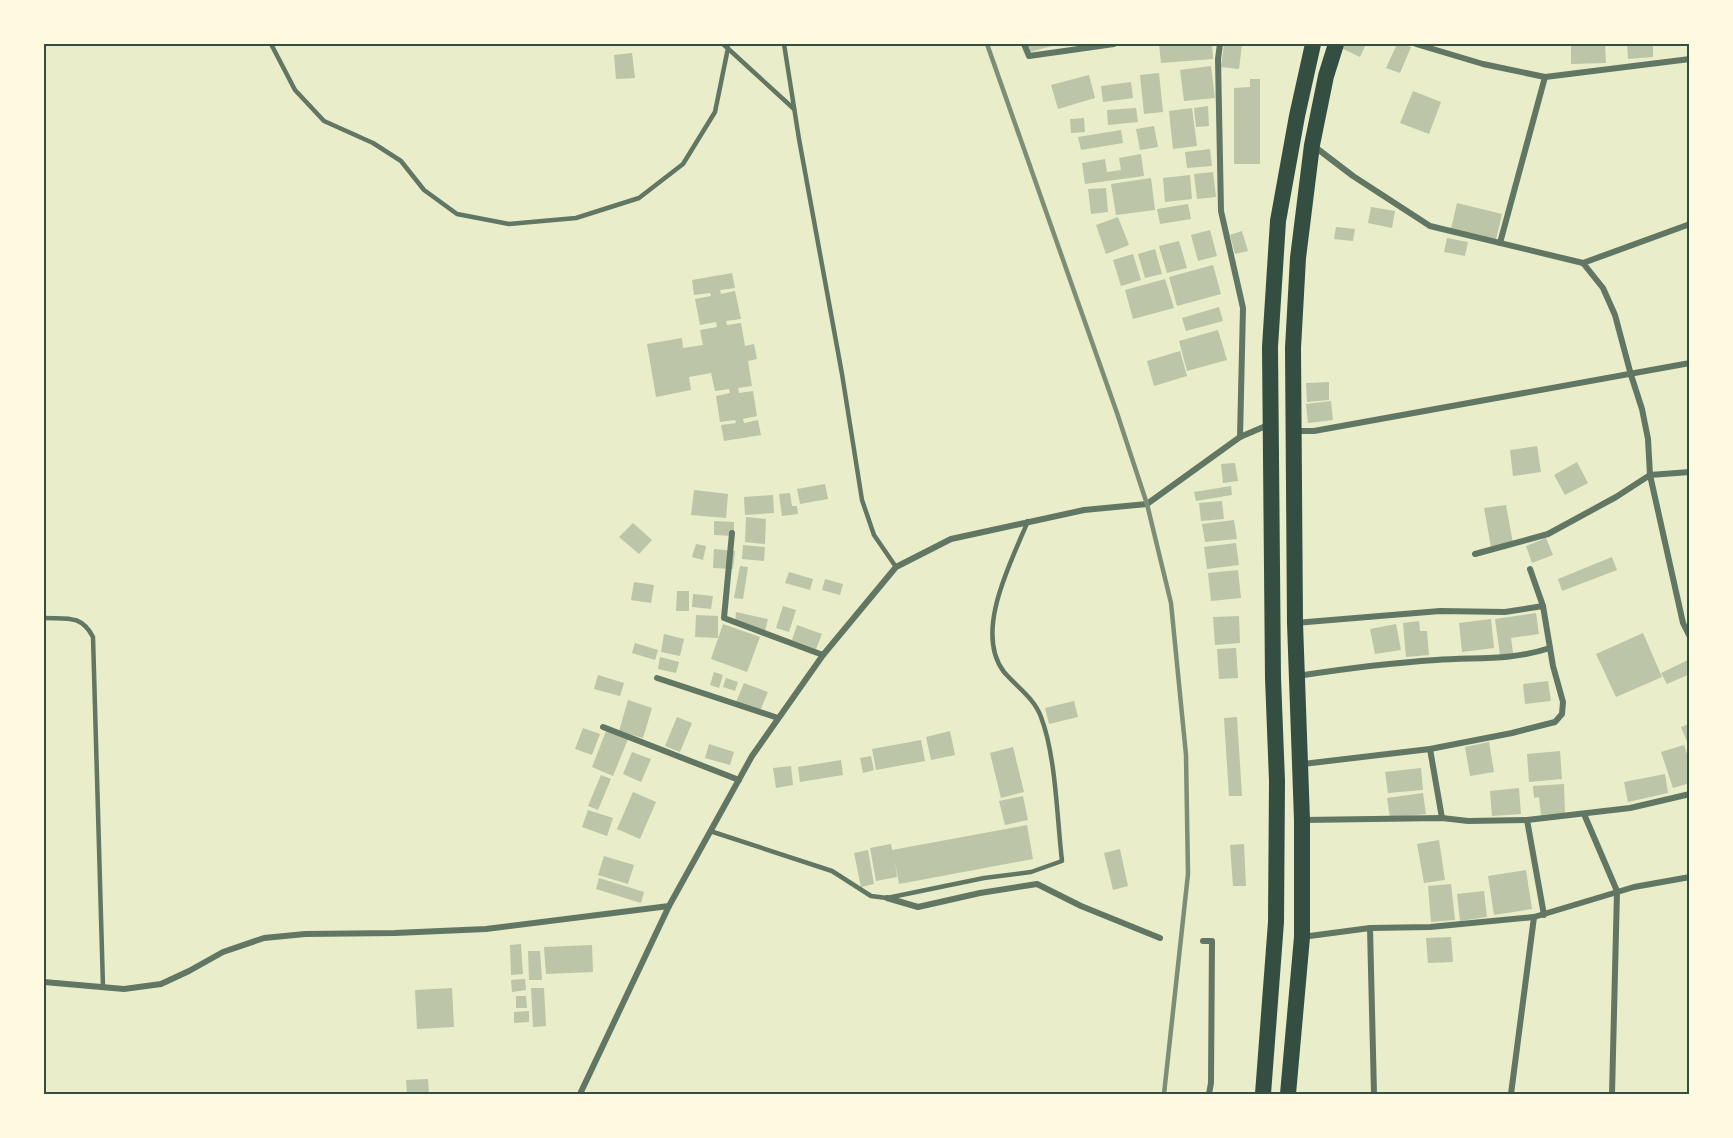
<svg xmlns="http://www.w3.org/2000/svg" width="1733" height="1138" font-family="Raleway,sans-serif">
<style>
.building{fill:#bcc5a7}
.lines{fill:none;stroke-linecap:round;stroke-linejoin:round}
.service{stroke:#617663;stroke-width:4.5}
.minor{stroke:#617663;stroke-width:6}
.trunk{stroke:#344e41;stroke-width:16}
.rail{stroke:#7c8e77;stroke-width:4.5}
.neatline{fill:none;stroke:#344e41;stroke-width:2}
</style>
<rect width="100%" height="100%" fill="#e9edc9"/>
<g class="building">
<polygon points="1027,44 1059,44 1030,52"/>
<polygon points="1159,44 1212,44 1213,59 1161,63"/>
<polygon points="1224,44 1242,44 1239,69 1221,67"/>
<polygon points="1339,44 1366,44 1360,57 1337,46"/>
<polygon points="1397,44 1403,44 1411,47 1400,73 1386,68"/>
<polygon points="1571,44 1605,44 1606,63 1571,64"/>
<polygon points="1627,44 1653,44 1653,57 1628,59"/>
<polygon points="632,53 635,78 616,79 614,55"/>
<polygon points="1211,66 1215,98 1184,101 1180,70"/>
<polygon points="1159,73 1163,112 1144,114 1140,75"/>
<polygon points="1089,75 1095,98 1058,109 1051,85"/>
<polygon points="1250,79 1260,79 1260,164 1234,164 1234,88 1250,87"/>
<polygon points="1131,82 1133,98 1103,102 1101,86"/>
<polygon points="1413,91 1441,102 1429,134 1400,123"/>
<polygon points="1208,106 1209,126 1196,127 1194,108"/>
<polygon points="1136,108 1138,122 1108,125 1107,110"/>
<polygon points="1192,108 1197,146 1173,149 1169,111"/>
<polygon points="1084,118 1085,132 1071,133 1070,119"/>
<polygon points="1154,126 1158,147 1140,150 1136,129"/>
<polygon points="1121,130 1123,143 1081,150 1078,137"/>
<polygon points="1210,149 1212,166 1187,168 1185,152"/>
<polygon points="1141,154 1144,176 1085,184 1082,163 1105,159 1107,172 1121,170 1119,158"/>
<polygon points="1213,172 1216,197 1197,199 1194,174"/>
<polygon points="1190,175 1192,199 1165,202 1163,178"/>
<polygon points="1151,178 1155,210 1116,215 1111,184"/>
<polygon points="1106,188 1108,212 1091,214 1088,189"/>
<polygon points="1457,203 1502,214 1496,240 1451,229"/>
<polygon points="1188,204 1191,219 1160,224 1157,209"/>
<polygon points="1371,207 1395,211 1392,228 1368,223"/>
<polygon points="1118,217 1129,245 1106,254 1096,225"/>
<polygon points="1336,227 1355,229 1353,241 1334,239"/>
<polygon points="1210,230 1217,256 1198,261 1191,235"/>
<polygon points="1242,231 1248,251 1235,254 1230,235"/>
<polygon points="1447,238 1468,242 1465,256 1444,252"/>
<polygon points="1179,241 1187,268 1167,273 1159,246"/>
<polygon points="1155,249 1162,274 1145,278 1138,254"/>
<polygon points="1133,254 1141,280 1121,286 1113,260"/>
<polygon points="1213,265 1221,294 1177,306 1169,277"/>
<polygon points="732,273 735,288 720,290 721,294 735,291 741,319 726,321 727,325 741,323 745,346 754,344 757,359 748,361 752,386 738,388 739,393 753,391 757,416 743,419 744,423 758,420 761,435 724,441 721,425 736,423 735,420 720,422 716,396 730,393 729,389 715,391 711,373 689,377 691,390 656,397 647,344 682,338 683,348 703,345 700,330 717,327 716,322 700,325 695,299 711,296 710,293 694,295 692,280"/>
<polygon points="1165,279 1174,308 1133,319 1125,290"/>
<polygon points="1219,307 1223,321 1186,331 1182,318"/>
<polygon points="1218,330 1227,360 1187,371 1179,341"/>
<polygon points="1180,351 1187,376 1154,386 1147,361"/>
<polygon points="1329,382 1329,400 1307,402 1306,383"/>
<polygon points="1331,401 1333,420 1308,423 1306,404"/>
<polygon points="1537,446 1541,472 1513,476 1510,450"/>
<polygon points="1577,462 1588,483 1565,495 1554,475"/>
<polygon points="1235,463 1238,481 1223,483 1221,464"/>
<polygon points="825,484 828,499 800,504 797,489"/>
<polygon points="1231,486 1232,495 1196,501 1194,492"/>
<polygon points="694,490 728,494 726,518 691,515"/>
<polygon points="790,493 792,506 797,506 798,514 782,516 779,494"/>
<polygon points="773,495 774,513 745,515 744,497"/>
<polygon points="1222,501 1224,519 1201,521 1199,503"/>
<polygon points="1506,505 1513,543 1491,547 1484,508"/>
<polygon points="746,517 766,519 765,544 745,542"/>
<polygon points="1234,520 1237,539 1205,542 1202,524"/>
<polygon points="714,521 734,522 734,536 714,535"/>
<polygon points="633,523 652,540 639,554 619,537"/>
<polygon points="1546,538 1553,555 1532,563 1526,546"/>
<polygon points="1236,543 1239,565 1207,569 1204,547"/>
<polygon points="696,544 706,546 703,560 692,557"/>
<polygon points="743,545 765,547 764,561 742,559"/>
<polygon points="714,549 735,551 733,569 713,568"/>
<polygon points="1612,557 1617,570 1562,591 1558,579"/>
<polygon points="740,566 748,567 743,599 734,598"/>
<polygon points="1238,570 1241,598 1211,601 1208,573"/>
<polygon points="789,572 813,579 810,590 785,583"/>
<polygon points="825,579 843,584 840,595 822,590"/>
<polygon points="634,582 654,585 651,603 631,600"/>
<polygon points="677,591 689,591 689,611 676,611"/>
<polygon points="693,594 713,596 711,609 692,607"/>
<polygon points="783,606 796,610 789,632 776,628"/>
<polygon points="736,612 768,619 764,635 735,624"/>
<polygon points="1536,613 1539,634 1511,638 1513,653 1500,655 1495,619"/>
<polygon points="696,615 718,616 718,638 695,637"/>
<polygon points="1239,616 1240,643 1215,645 1213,617"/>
<polygon points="1491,619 1494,648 1462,652 1459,623"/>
<polygon points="1419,621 1420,631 1427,631 1429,655 1406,657 1403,623"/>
<polygon points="723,624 760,637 747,672 711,659"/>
<polygon points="1396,624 1401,650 1375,654 1370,629"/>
<polygon points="797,625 822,634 816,649 792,640"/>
<polygon points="1643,633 1662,677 1616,697 1596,654"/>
<polygon points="664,634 684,639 680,656 661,652"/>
<polygon points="635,643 658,650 655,660 632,653"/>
<polygon points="1236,648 1238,678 1219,679 1217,649"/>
<polygon points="660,657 679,662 676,673 658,669"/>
<polygon points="1690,659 1690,674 1667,684 1661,673"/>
<polygon points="714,672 723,675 719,688 710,685"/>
<polygon points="598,675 624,683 620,696 594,689"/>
<polygon points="726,678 738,682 735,691 723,687"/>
<polygon points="1548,681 1551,701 1525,704 1523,684"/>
<polygon points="744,683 768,692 760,711 736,702"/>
<polygon points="628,700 652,708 643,738 619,731"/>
<polygon points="1074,701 1078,717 1049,724 1045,708"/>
<polygon points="677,717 692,723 680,752 665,746"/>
<polygon points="1237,717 1242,796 1229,796 1224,718"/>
<polygon points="1689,724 1689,746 1681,727"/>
<polygon points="583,728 600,734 592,755 575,749"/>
<polygon points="606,731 628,739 613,776 592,767"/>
<polygon points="950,731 955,755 931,760 926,737"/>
<polygon points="921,740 925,761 876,770 872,749"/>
<polygon points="1489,742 1494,772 1470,776 1465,747"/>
<polygon points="709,744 734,752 730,765 705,758"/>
<polygon points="1684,745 1690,763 1690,783 1673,788 1661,752"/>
<polygon points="1013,747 1024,792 1001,798 990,753"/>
<polygon points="1560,751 1562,779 1529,782 1527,754"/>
<polygon points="632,752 651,759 641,782 623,774"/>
<polygon points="871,756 874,770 863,773 860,758"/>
<polygon points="841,760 843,775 800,782 798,767"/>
<polygon points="791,766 793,785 776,788 773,768"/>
<polygon points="1421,768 1423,790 1388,793 1385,772"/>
<polygon points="1665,774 1668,793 1628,802 1624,782"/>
<polygon points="601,775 611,779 598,810 588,806"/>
<polygon points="1564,784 1565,813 1541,815 1539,797 1534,798 1533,786"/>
<polygon points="1519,788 1521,814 1492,816 1490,791"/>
<polygon points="633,792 656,802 640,839 617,829"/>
<polygon points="1423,793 1426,814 1390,818 1387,798"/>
<polygon points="1023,796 1028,820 1005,825 999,801"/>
<polygon points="588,810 613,818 607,836 582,827"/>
<polygon points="1027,825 1033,859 899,884 895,862 897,877 876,881 870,848 891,844 892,850"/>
<polygon points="1439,840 1445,880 1424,883 1417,844"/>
<polygon points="1244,844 1246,886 1233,886 1230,845"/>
<polygon points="1120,849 1128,886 1113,890 1104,853"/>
<polygon points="868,850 874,884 861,887 854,853"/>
<polygon points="604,856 634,865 628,884 598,875"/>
<polygon points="1526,870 1532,909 1494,915 1488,876"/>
<polygon points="599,878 644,892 641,903 596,889"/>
<polygon points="1451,884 1455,920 1431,922 1428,886"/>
<polygon points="1484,891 1487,917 1460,921 1457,894"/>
<polygon points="1451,937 1453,962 1428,963 1426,938"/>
<polygon points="521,944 523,974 511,975 510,945"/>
<polygon points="592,945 593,972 546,974 544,947"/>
<polygon points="528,951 540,951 542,980 529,980"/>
<polygon points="525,979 526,990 512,992 511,980"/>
<polygon points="452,988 454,1027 417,1029 415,990"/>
<polygon points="531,988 544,988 546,1026 533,1027"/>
<polygon points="516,996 526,996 527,1008 516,1008"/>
<polygon points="529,1011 529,1022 514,1023 514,1012"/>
<polygon points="428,1079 429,1094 407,1094 406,1080"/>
</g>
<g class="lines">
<g class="service">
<polyline points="271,44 295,90 324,121 373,143 401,161 424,190 457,214 509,224 576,218 639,198 683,164 715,112 728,48"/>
<polyline points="723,44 794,109"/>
<polyline points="784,44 799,139 842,374 862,500 874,535 896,567"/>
<path d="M44,618c22,1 37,-4 49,19l10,350"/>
<path d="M710,831l122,40 39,25 16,2 97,-20 47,-6 31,-11c-5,-42 -6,-105 -21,-144 -7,-19 -24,-30 -37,-45 -31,-40 8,-112 24,-151"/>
</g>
<g class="minor">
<polyline points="1024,44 1029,56 1114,44"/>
<polyline points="1220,44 1218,59 1221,211 1243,308 1240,437"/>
<polyline points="1416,44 1483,64 1545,77 1690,59"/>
<polyline points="1315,147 1353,176 1430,226 1583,263 1603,288 1615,315 1631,375 1642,409 1648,439 1650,475 1683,623 1690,637"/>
<polyline points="1500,243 1545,77"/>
<polyline points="1583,263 1690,224"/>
<polyline points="1294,431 1314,431 1690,363"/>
<polyline points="732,533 724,618 823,655"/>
<polyline points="1475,554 1548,534 1616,497 1650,475 1690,472"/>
<polyline points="1295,623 1440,611 1505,612 1543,606"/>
<path d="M1297,676c46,-7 92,-13 139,-16 41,-3 74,1 114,-12"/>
<polyline points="657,678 778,718"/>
<polyline points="603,727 739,780"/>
<polyline points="1430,749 1512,733 1555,722 1562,714 1563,702 1553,666 1543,606 1530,569"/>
<polyline points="1303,764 1430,749 1442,818"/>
<polyline points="1584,814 1617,891 1612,1094"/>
<polyline points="1303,820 1442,818 1468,821 1527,820 1630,808 1690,794"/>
<polyline points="1527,820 1544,915"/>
<polyline points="887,898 918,907 980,893 1037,884 1081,906 1160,938"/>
<polyline points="1370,928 1374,1094"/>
<polyline points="1302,937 1370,928 1430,927 1534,917 1634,887 1690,877"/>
<polyline points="1203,941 1212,941 1211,1083 1209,1094"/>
<polyline points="44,982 124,989 161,984 189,971 223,952 264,938 305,934 395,933 486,929 669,906 752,756 823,655 896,567 951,539 1084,510 1147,504 1240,437 1268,425"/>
<polyline points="580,1094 669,906"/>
<polyline points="1511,1094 1534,917"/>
</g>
<g class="trunk">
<polyline points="1263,1094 1276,922 1277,781 1273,678 1270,347 1278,221 1297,116 1313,44"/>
<polyline points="1288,1094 1302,937 1302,820 1295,623 1293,348 1298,258 1312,145 1326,76 1336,44"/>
</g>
<polyline class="rail" points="987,44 1117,413 1147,504 1171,603 1186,755 1188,874 1164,1094"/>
</g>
<rect width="1733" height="1138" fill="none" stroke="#fefae0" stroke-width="90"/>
<rect x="45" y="45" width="1643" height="1048" class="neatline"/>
</svg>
